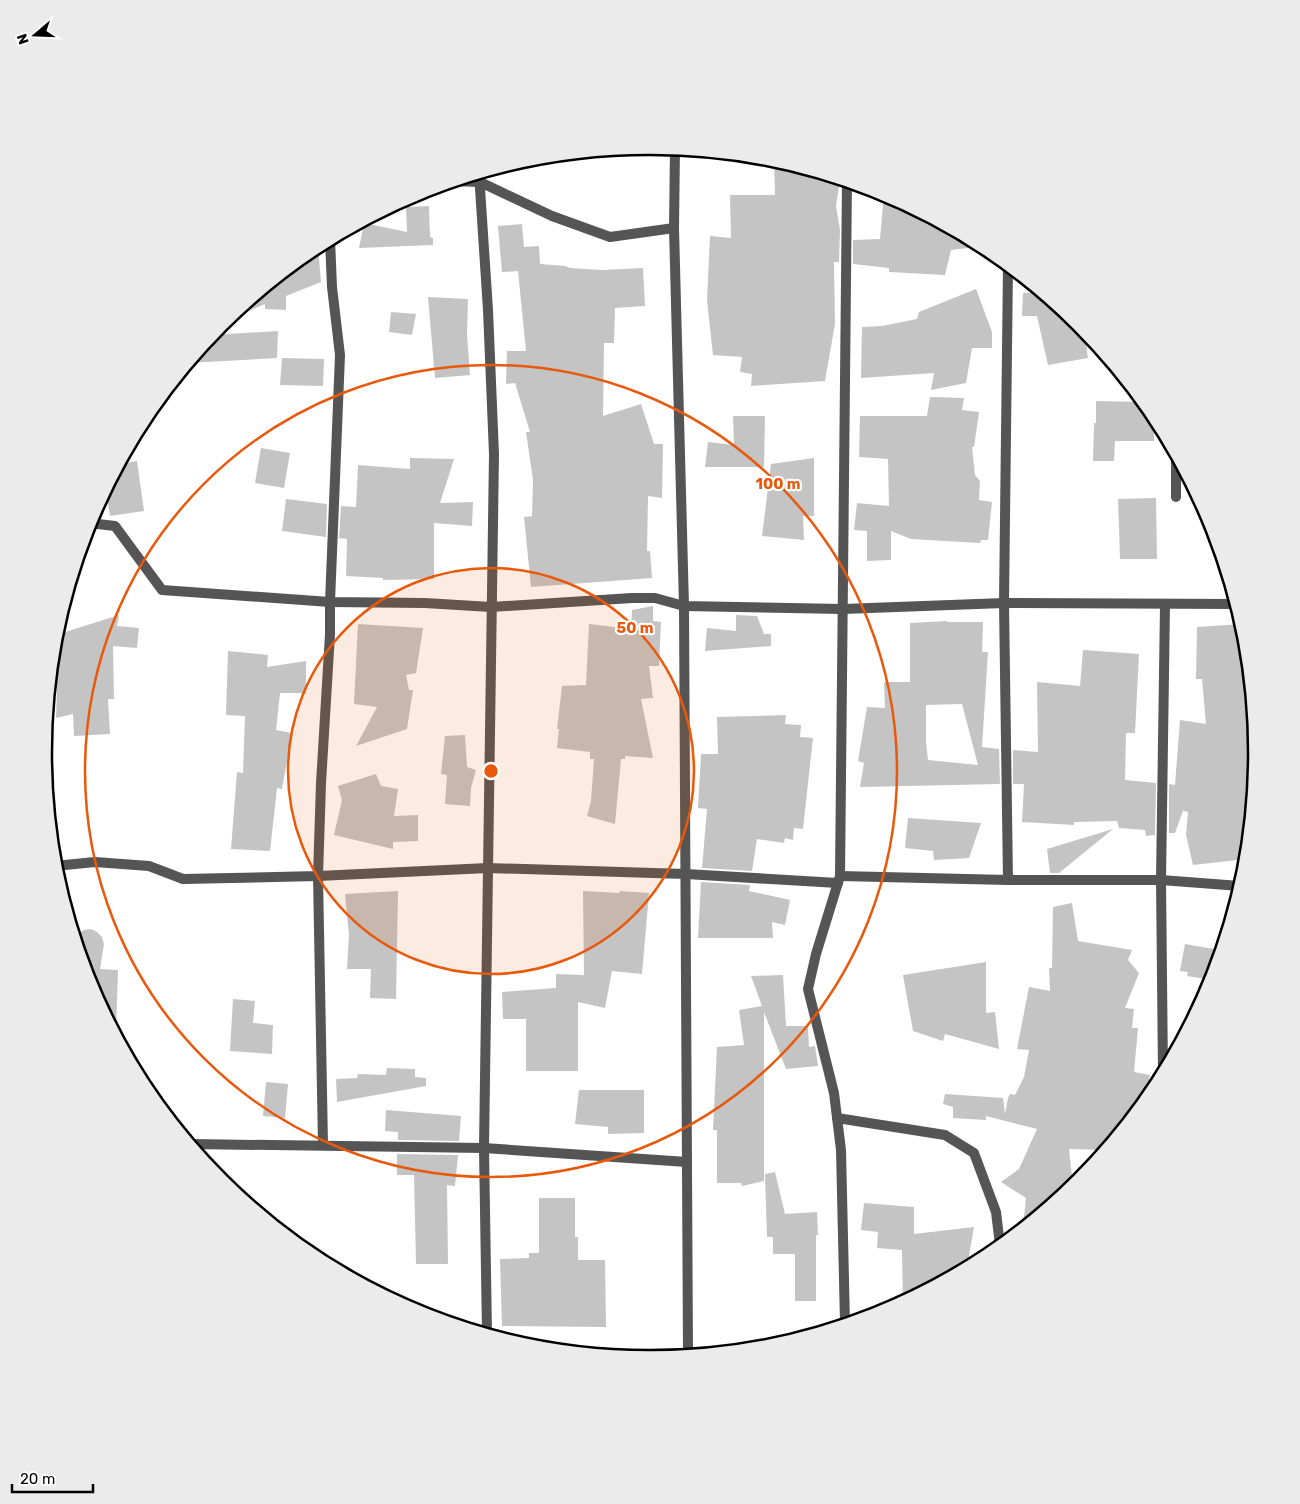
<svg xmlns="http://www.w3.org/2000/svg" width="1300" height="1504" font-family="Rubik,sans-serif">
<style>
.building{fill:#c4c4c4;fill-rule:evenodd}
.lines{fill:none;stroke-linecap:round;stroke-linejoin:round}
.minor{stroke:#555;stroke-width:10}
.ring{fill:none;stroke:#e8590c;stroke-width:2.5}
.rim{fill:none;stroke:#000;stroke-width:2.5}
.centre{fill:#e8590c;stroke:#fff;stroke-width:2.5}
.ring-label{font-size:15px;text-anchor:middle;font-weight:bold;fill:#e8590c;stroke:#fff;stroke-width:4.5;stroke-linejoin:round;paint-order:stroke}
</style>
<rect width="100%" height="100%" fill="#fff"/>
<g class="building">
<polygon points="774,159 840,179 836,206 840,230 839,262 834,262 835,324 825,381 751,386 752,374 740,372 742,357 713,355 707,301 710,236 731,238 730,195 775,195"/>
<polygon points="884,193 924,214 984,246 951,250 945,275 889,272 889,268 853,264 853,240 880,239"/>
<polygon points="429,206 430,237 433,238 433,245 359,248 364,223 407,232 406,207"/>
<polygon points="522,224 524,247 539,246 540,264 565,266 570,268 602,270 643,268 645,306 615,308 614,343 604,343 603,416 641,404 654,444 663,444 662,498 648,496 647,551 650,551 652,578 531,587 524,517 532,516 533,480 526,432 530,432 515,383 506,384 507,351 526,351 518,271 502,272 498,226"/>
<polygon points="318,246 321,282 286,296 286,310 265,309 265,304 239,315 237,311"/>
<polygon points="1030,284 1079,324 1084,329 1088,358 1048,365 1037,316 1022,316 1023,293 1032,293"/>
<polygon points="976,289 992,332 992,348 972,348 966,383 931,390 934,373 861,378 862,327 882,326 917,319 919,312"/>
<polygon points="428,297 468,299 467,334 470,375 435,378"/>
<polygon points="391,312 416,314 412,335 389,332"/>
<polygon points="278,331 277,358 189,363 212,335"/>
<polygon points="282,358 324,359 323,386 280,385"/>
<polygon points="930,397 964,398 962,410 979,412 974,447 972,447 975,475 980,481 979,500 992,502 988,540 981,540 980,543 911,539 891,531 891,560 867,561 867,531 854,530 857,503 889,506 888,459 859,457 860,416 927,416"/>
<polygon points="1096,401 1143,402 1154,416 1154,441 1115,441 1114,461 1093,461 1094,423 1096,423"/>
<polygon points="733,416 765,416 764,467 705,467 708,442 734,445"/>
<polygon points="261,448 290,453 284,488 255,483"/>
<polygon points="410,458 454,459 440,503 473,502 472,526 434,523 434,579 383,580 383,578 346,576 347,539 339,538 341,506 356,507 358,465 410,469"/>
<polygon points="814,458 814,516 803,516 804,540 762,536 771,464"/>
<polygon points="137,461 144,511 110,516 106,490 120,464"/>
<polygon points="1156,498 1157,559 1120,559 1118,499"/>
<polygon points="286,499 327,504 326,537 282,531"/>
<polygon points="653,606 653,621 661,622 659,666 649,666 653,698 641,699 653,758 625,756 625,759 621,759 615,824 587,816 591,801 594,759 590,759 590,752 557,748 559,729 557,729 562,686 586,685 589,624 631,629 632,610"/>
<polygon points="119,615 117,626 139,628 137,648 113,646 114,699 108,699 110,734 74,736 73,714 56,718 59,634"/>
<polygon points="736,615 757,616 764,634 771,634 771,646 705,651 707,628 736,631"/>
<path d="M947,621v1h36l-1,30h6l-6,95 17,2 1,35 -140,3 4,-24 -6,-2 9,-54 18,1 -1,-26h26v-59zM962,704l16,61 -50,-5 -2,-18v-37z"/>
<polygon points="358,624 423,628 416,673 406,675 409,690 413,690 407,729 356,746 377,707 354,704"/>
<polygon points="1242,624 1245,634 1256,752 1246,859 1193,865 1186,835 1188,812 1183,811 1175,833 1169,833 1169,784 1175,785 1180,720 1206,724 1202,679 1196,679 1197,627"/>
<polygon points="1083,650 1139,654 1135,733 1126,733 1125,780 1156,783 1155,835 1146,836 1145,830 1119,828 1117,821 1074,822 1074,825 1022,822 1024,784 1013,784 1013,750 1038,752 1037,682 1080,686"/>
<polygon points="228,651 268,655 267,667 306,661 306,693 280,693 276,730 292,733 282,789 277,788 270,851 231,849 237,772 243,773 245,716 226,715"/>
<polygon points="786,715 785,724 801,725 800,737 813,738 803,829 794,828 793,840 785,838 784,843 757,839 752,871 702,868 707,809 698,808 701,754 718,754 717,717"/>
<polygon points="465,735 467,767 476,770 471,788 470,806 445,804 447,775 441,774 445,736"/>
<polygon points="376,774 381,786 398,789 394,816 418,815 418,841 393,842 393,849 334,835 342,800 338,786"/>
<polygon points="908,818 981,823 969,858 934,860 933,851 905,848"/>
<polygon points="1113,829 1059,873 1050,873 1047,849"/>
<polygon points="701,882 750,885 749,891 790,900 785,925 772,922 773,938 698,938"/>
<polygon points="398,891 396,999 370,998 371,969 347,969 349,935 345,894"/>
<polygon points="583,891 619,893 620,891 649,893 642,974 612,971 605,1008 578,1002 578,1071 526,1071 526,1019 503,1019 502,992 556,988 556,974 584,975"/>
<polygon points="1072,903 1078,941 1132,950 1128,960 1139,973 1125,1008 1134,1009 1132,1028 1138,1028 1134,1072 1150,1075 1145,1100 1103,1150 1069,1149 1073,1186 1023,1226 1026,1198 1001,1182 1019,1169 1037,1129 986,1116 986,1120 953,1118 953,1107 943,1104 945,1094 1003,1098 1005,1114 1008,1098 1010,1094 1015,1095 1024,1077 1029,1050 1017,1049 1029,987 1050,991 1049,968 1052,968 1053,907"/>
<polygon points="91,929 97,932 102,937 104,944 100,969 118,970 116,1033 90,984 75,936 84,930"/>
<polygon points="1185,944 1220,950 1211,980 1187,976 1188,972 1180,971"/>
<polygon points="986,962 986,1013 995,1012 999,1049 945,1034 943,1041 913,1031 903,975"/>
<polygon points="783,975 786,1026 808,1026 809,1047 815,1046 818,1066 786,1069 764,1012 764,1181 742,1186 741,1183 717,1183 717,1130 713,1130 717,1047 744,1045 739,1010 762,1006 751,976"/>
<polygon points="233,999 255,1001 253,1023 273,1025 272,1054 230,1051"/>
<polygon points="387,1068 415,1069 415,1077 426,1078 426,1086 337,1102 336,1079 357,1078 358,1074 386,1075"/>
<polygon points="266,1082 288,1084 285,1118 263,1116"/>
<polygon points="579,1090 644,1090 644,1133 608,1134 608,1127 575,1124"/>
<polygon points="386,1110 461,1116 459,1141 398,1140 398,1132 385,1131"/>
<polygon points="397,1154 458,1155 455,1186 447,1185 448,1264 416,1264 414,1175 397,1175"/>
<polygon points="775,1172 785,1214 817,1212 818,1235 816,1235 816,1301 795,1301 795,1254 773,1254 773,1237 767,1237 765,1174"/>
<polygon points="539,1198 575,1198 575,1237 578,1237 578,1260 605,1260 606,1327 502,1326 500,1259 529,1258 529,1253 539,1253"/>
<polygon points="864,1203 914,1207 914,1234 974,1227 967,1267 903,1301 902,1250 877,1248 878,1232 861,1230"/>
</g>
<g class="lines">
<g class="minor">
<polyline points="675,148 674,228 684,606 688,1355"/>
<polyline points="479,173 488,310 494,454 484,1148 487,1333"/>
<polyline points="452,181 480,182 552,216 610,237 674,228"/>
<polyline points="1176,497 1176,457"/>
<polyline points="89,523 115,526 162,590 330,602 425,603 491,607 632,598 655,598 684,606 843,609 1004,603 1236,604"/>
<polyline points="55,866 95,862 149,866 183,879 318,876 488,868 686,874 838,883"/>
<polyline points="840,876 1008,880 1161,880 1240,886"/>
<polyline points="1008,880 1004,603 1008,266"/>
<polyline points="1163,1073 1161,880 1165,605"/>
<polyline points="837,1118 945,1135 974,1153 996,1212 1000,1245"/>
<polyline points="191,1144 484,1148 687,1162"/>
<polyline points="323,1145 318,876 321,783 330,634 330,602 340,355 332,287 330,239"/>
<polyline points="845,1323 841,1150 834,1093 808,989 816,954 840,876 847,181"/>
</g>
</g>
<circle cx="491" cy="771" r="203" fill="#e8590c" fill-opacity=".12"/>
<g class="ring">
<circle cx="491" cy="771" r="203"/>
<circle cx="491" cy="771" r="406"/>
</g>
<path d="M0 0H1300V1504H0ZM649 155H651A597 597 0 0 1 1248 752V753A597 597 0 0 1 651 1350H649A597 597 0 0 1 52 753V752A597 597 0 0 1 649 155Z" fill="#ebebeb" fill-rule="evenodd"/>
<path class="rim" d="M649 155H651A597 597 0 0 1 1248 752V753A597 597 0 0 1 651 1350H649A597 597 0 0 1 52 753V752A597 597 0 0 1 649 155Z"/>
<circle cx="491" cy="771" r="8" class="centre"/>
<g class="ring-label">
<text x="778" y="489">100 m</text>
<text x="635" y="633">50 m</text>
</g>
<g transform="translate(35 35) rotate(251)" stroke="#ffffff" stroke-width="4" paint-order="stroke">
<path d="M0-4L9 19L0 12L-9 19Z" fill="#000000"/>
<text y="-8" font-size="14" font-weight="bold" text-anchor="middle" fill="#000000">N</text>
</g>
<path d="M12 1484v8h81v-8" fill="none" stroke="#000000" stroke-width="2.5"/>
<text x="20" y="1484" font-size="15" fill="#000000" stroke="#ffffff" stroke-width="4" paint-order="stroke">20 m</text>
</svg>
